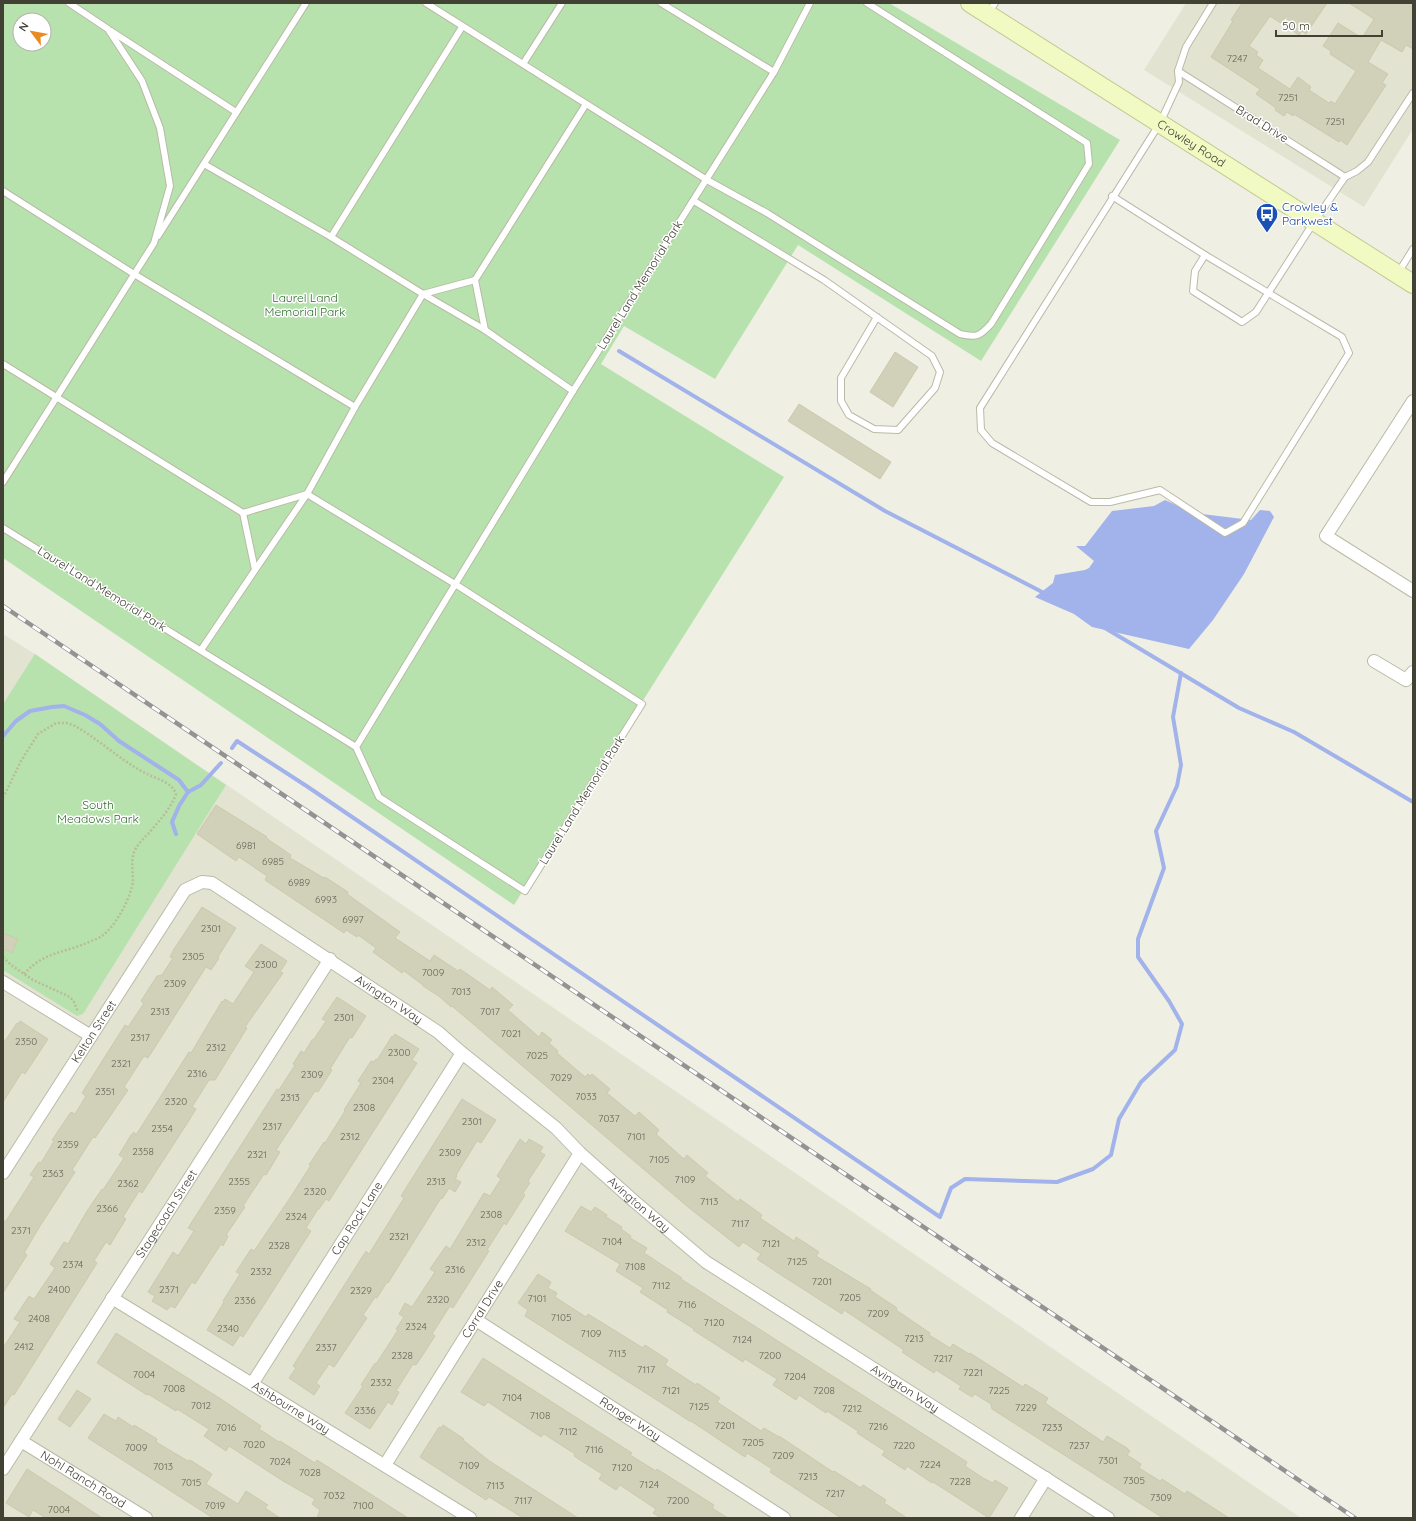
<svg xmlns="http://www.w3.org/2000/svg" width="1416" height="1521" font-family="Quicksand,sans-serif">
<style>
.residential{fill:#e2e4d1}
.green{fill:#b7e2ae;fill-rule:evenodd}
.water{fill:#a2b2ea}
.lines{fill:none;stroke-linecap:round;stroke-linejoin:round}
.stream{stroke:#a2b2ea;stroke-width:4}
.building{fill:#d1d0b9;stroke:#cbcaad}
.service-casing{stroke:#babaa7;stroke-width:8}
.minor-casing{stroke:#babaa7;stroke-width:14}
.secondary-casing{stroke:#c4ca93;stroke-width:20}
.path{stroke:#babb99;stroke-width:2.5;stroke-dasharray:2 2;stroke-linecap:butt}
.service{stroke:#fff;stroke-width:6}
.minor{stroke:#fff;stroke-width:12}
.secondary{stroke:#f2fac3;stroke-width:18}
.rail-casing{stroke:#939393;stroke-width:4.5}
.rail{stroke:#fff;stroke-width:3;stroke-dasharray:9;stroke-linecap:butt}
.labels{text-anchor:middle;stroke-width:3;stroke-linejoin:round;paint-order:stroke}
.number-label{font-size:10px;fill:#656555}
.street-label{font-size:12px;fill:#414134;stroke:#fff}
.transit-label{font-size:12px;fill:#164399;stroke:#fff;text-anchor:start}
.park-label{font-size:12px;fill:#2c6e2c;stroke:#fff}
</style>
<rect width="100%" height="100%" fill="#eff0e3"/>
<g class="residential">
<polygon points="1186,3 1413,3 1413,129 1364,207 1144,70"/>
<polygon points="3,634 35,654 1301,1518 3,1518"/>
</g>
<g class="green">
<path d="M3,3h886l231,137 -139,221 -183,-116 -83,134 -91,-53 -23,38 183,113 -270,428 -511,-347zM20,20h24v24h-24z"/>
<polygon points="35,654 226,785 83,1014 77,1016 3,970 3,704"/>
</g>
<polygon class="water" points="1165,500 1194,513 1251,520 1260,510 1270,511 1274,517 1244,574 1213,620 1189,649 1092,627 1074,614 1035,597 1053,583 1055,575 1085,570 1089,568 1094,561 1076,546 1085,546 1112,511 1154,506"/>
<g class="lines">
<g class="stream">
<polyline points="619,351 885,511 1046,594"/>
<polyline points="1105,628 1239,708 1294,732 1413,802"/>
<polyline points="3,736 16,721 30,711 52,707 64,706 85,715 100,724 119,741 179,780 188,792"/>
<polyline points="232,748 237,741 308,787 940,1217 951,1188 965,1179 1057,1182 1093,1169 1111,1155 1119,1119 1141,1082 1175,1050 1182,1024 1169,1001 1138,957 1138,939 1164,868 1156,831 1177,786 1181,765 1173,717 1181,673"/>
<polyline points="176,834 172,822 179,806 188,792 201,785 221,763"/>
</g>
</g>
<g class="building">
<polygon points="1242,3 1327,3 1306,34 1302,31 1299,35 1270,16 1249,46 1258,52 1256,55 1263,60 1258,68 1290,89 1298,77 1311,87 1309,90 1329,103 1331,101 1335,104 1356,71 1330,54 1331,51 1323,46 1338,23 1362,38 1374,19 1349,3 1413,3 1413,49 1406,45 1402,52 1381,40 1368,62 1388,74 1382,83 1386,85 1347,145 1340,140 1339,142 1294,114 1293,116 1287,112 1284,116 1275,110 1276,108 1256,94 1260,89 1211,57 1233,21 1231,20"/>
<polygon points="895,352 918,367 893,407 870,392"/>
<polygon points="799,404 891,462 880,479 788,421"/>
<polygon points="216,805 267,837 266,838 291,855 290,858 324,878 325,877 348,892 347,894 400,932 395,938 430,961 434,955 458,971 460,969 490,990 492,987 513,1005 508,1010 539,1037 542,1032 552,1040 549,1043 558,1051 557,1053 585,1077 588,1074 590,1076 592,1074 610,1089 607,1093 635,1116 639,1112 659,1130 656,1134 684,1159 687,1155 708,1173 705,1176 738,1202 740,1199 762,1215 760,1218 794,1241 796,1237 819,1252 816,1256 871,1289 870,1290 897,1308 896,1310 930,1333 929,1335 950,1348 953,1344 969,1354 970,1353 1023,1387 1025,1384 1048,1398 1045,1403 1103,1442 1107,1436 1127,1448 1130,1451 1127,1455 1141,1464 1139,1468 1160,1481 1162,1479 1185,1494 1187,1491 1229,1518 1163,1518 992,1409 991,1404 975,1394 972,1397 959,1389 961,1386 936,1370 934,1373 902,1352 904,1350 844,1310 842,1314 778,1273 757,1259 761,1254 743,1242 739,1247 688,1207 452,1006 451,1007 440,997 423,986 423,985 404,971 402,973 373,952 376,948 358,935 357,937 346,930 344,933 265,880 267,876 239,857 236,861 197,834"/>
<polygon points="202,907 236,928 218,957 219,958 211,970 206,967 148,1058 144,1056 124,1087 128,1090 95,1138 93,1137 72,1170 75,1172 40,1226 24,1253 27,1255 3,1293 3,1221 6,1221 34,1177 30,1175 39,1162 41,1163 54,1141 52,1140 71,1112 75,1114 86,1096 82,1093 125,1025 128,1027 144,1003 141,1001 157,976 162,975 173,958 170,957 174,949"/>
<polygon points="3,933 18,939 12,953 3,949"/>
<polygon points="261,944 287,961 280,972 283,973 245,1027 247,1028 215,1080 209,1080 192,1107 196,1109 188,1122 142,1193 139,1191 123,1217 126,1219 110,1245 106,1242 94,1261 97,1263 14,1395 12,1394 3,1408 3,1348 20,1322 14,1319 29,1296 34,1299 55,1268 50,1264 64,1242 68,1244 87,1211 102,1189 103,1190 124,1158 119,1155 131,1135 134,1132 136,1135 189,1052 191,1053 222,1001 223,1002 225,999 233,1004 254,972 245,966"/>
<polygon points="337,997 366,1016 352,1038 350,1037 330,1069 332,1070 318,1092 315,1091 276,1150 280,1152 266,1175 264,1174 243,1206 245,1207 226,1235 228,1236 223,1246 221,1244 195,1284 192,1282 175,1308 171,1306 167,1310 152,1301 155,1296 148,1292 173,1252 178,1256 194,1231 188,1228 277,1089 279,1090 295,1065 293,1064 301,1051 304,1053 312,1040 314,1039 326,1021 322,1019"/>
<polygon points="20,1021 48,1039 25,1074 22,1072 3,1102 3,1044 17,1023 18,1024"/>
<polygon points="395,1034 419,1049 412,1060 417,1063 329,1201 326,1199 319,1209 318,1209 306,1228 311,1231 260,1311 243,1337 240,1335 233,1346 207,1330 224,1302 223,1301 240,1274 236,1272 251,1249 254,1251 290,1198 311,1165 309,1165 324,1142 325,1143 345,1111 344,1110 361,1083 358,1081 371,1061 374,1062 376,1059 377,1060 392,1036 393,1037"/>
<polygon points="462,1099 496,1120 481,1143 477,1141 456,1175 457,1176 455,1179 461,1182 455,1192 449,1188 442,1199 441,1198 388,1283 387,1282 377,1298 375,1297 363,1315 367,1318 334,1367 329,1364 316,1383 320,1386 314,1395 289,1378 296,1368 293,1366 366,1251 369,1254 404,1198 401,1196"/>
<polygon points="520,1139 526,1144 529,1139 543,1147 540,1152 545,1155 528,1181 530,1183 523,1193 525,1195 506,1225 504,1223 487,1250 489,1251 453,1308 450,1306 432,1334 435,1336 424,1353 416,1365 413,1364 396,1391 399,1392 392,1405 388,1402 370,1429 345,1413 363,1386 361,1385 375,1363 376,1364 398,1330 396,1329 404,1317 399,1314 405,1303 412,1307 435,1272 430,1269 446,1246 450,1249 484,1193 490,1196 501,1179 497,1176"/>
<polygon points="581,1206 591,1212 595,1207 607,1215 606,1217 622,1227 621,1229 631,1236 630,1238 647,1248 644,1253 682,1278 681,1279 967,1462 965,1466 983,1478 993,1483 995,1480 1008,1488 989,1518 933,1482 932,1483 907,1466 905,1470 882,1455 885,1451 857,1433 858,1431 827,1411 826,1413 799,1395 796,1400 773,1385 777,1379 745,1359 743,1362 693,1330 694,1329 667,1312 668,1310 640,1292 643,1288 616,1271 620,1264 565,1231"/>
<polygon points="538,1274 551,1282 548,1288 557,1293 555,1297 586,1317 588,1314 643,1348 645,1345 668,1360 665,1365 696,1385 697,1383 720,1398 717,1402 761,1431 764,1428 779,1437 779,1436 833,1472 834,1471 861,1488 863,1485 886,1500 884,1503 907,1518 841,1518 770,1472 772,1469 747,1453 745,1457 691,1421 691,1422 674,1411 525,1316 528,1310 518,1303"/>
<polygon points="116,1333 221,1399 261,1426 259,1429 279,1442 280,1441 315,1463 317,1460 408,1518 317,1518 320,1510 312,1504 315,1499 283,1481 229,1446 226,1451 204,1436 209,1429 177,1409 176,1411 148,1394 147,1395 97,1363"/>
<polygon points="483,1358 632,1453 630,1455 656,1471 657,1469 714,1505 712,1508 728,1518 661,1518 653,1513 656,1509 620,1485 616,1490 599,1479 602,1474 574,1456 575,1454 544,1434 541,1437 488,1402 484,1406 461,1392"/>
<polygon points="77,1390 91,1399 70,1427 58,1419"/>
<polygon points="104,1414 116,1421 118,1417 133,1427 134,1425 157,1439 156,1442 188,1461 190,1460 212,1474 206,1484 238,1504 246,1491 268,1505 265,1508 280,1518 213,1518 88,1438"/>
<polygon points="443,1425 464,1439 463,1440 488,1460 578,1518 523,1518 489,1497 486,1500 420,1457 439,1427 441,1428"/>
<polygon points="27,1469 69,1496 102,1518 46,1518 33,1510 29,1517 6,1503"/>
</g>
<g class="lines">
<g class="service-casing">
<g id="service">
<path d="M426,3l281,177 60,33 193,121c17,4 20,2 31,-10l98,-160 -2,-21 -220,-140"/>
<polyline points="661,3 774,72"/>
<polyline points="988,13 995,3"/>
<polyline points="111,31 236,112"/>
<polyline points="523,64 562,3"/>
<polyline points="1178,71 1345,177"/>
<polyline points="204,164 331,237 423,294 485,330"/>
<polyline points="3,191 134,274 355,407"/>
<polyline points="1112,196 1205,255 1342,337 1349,353 1243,523 1225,533 1160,490 1110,502 1091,502 992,443 981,430 980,408 1160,123 1179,82 1178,71 1186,47 1213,3"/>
<polyline points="694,201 824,280 932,356 940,372 935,388 898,430 874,429 849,415 841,401 841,378 877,317"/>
<polyline points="158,236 306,3"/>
<polyline points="331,237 462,27"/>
<polyline points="1205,255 1195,271 1193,291 1242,322 1256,312 1314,222 1345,177 1357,171 1368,162 1413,93"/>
<polyline points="1398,273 1413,249"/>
<polyline points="3,364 243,513 255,570 201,650"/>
<polyline points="573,391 485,330 475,280 586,104"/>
<polyline points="3,482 154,243 170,186 160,128 142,81 108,29 69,3"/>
<polyline points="3,528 356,747 379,797 525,891 642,704 455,584 307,494 243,513"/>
<polyline points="255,570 307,494 355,407 423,294 475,280"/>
<polyline points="356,747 573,391 774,72 810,3"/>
</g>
</g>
<g class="minor-casing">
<g id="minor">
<polyline points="1413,401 1326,536 1413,591"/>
<polyline points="1374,661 1406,680 1413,672"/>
<polyline points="3,982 91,1036"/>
<path id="s1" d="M3,1173l182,-283 17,-8 10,1 226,149 24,21 94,75 24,25 55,49 71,60 402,256"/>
<path id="s2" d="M112,1298l358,220"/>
<path id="s3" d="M476,1320l308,198"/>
<path id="s4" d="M252,1384l210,-331"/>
<path id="s5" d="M21,1441l125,77"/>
<path id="s6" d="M385,1465l195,-312"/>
<path id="s7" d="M3,1469l327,-510"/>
<polyline points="1021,1518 1046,1478"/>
</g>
</g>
<g class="secondary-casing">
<g id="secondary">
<path id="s8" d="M970,3l443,281"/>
</g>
</g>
<g class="path">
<path d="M3,798l18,-37 17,-27 18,-11h11l8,3c25,14 46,35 72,48 10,5 25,8 29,20 -6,16 -17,27 -28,40 -4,4 -9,9 -12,14 -6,10 -3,22 -3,33 -2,16 -17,45 -31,55 -3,2 -7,4 -11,5 -25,12 -47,10 -67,33"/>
<polyline points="3,957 11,965 33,980 68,996 73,1000 78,1012"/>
</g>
<use href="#service" class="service"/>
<use href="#minor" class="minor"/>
<use href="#secondary" class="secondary"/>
<g class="rail-casing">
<polyline id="rail" points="3,606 1355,1518"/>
</g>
<use href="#rail" class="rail"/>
</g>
<defs>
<g id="bus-pin" transform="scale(1.15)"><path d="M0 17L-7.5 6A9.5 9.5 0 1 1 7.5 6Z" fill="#1a4fb4" stroke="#fff"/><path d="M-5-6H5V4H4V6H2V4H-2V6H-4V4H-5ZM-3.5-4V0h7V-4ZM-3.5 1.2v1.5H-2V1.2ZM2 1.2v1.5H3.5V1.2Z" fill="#fff"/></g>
</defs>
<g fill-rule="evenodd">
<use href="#bus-pin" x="1267" y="214"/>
</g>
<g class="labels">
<g class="number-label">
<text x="1237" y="62">7247</text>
<text x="1288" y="101">7251</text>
<text x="1335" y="125">7251</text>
<text x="246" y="849">6981</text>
<text x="273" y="865">6985</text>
<text x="299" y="886">6989</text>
<text x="326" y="903">6993</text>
<text x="353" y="923">6997</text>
<text x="211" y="932">2301</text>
<text x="193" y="960">2305</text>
<text x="266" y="968">2300</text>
<text x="433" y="976">7009</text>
<text x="175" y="987">2309</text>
<text x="461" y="995">7013</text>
<text x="160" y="1015">2313</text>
<text x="490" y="1015">7017</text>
<text x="344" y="1021">2301</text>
<text x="511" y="1037">7021</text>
<text x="140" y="1041">2317</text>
<text x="26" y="1045">2350</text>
<text x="216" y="1051">2312</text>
<text x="399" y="1056">2300</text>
<text x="537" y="1059">7025</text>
<text x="121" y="1067">2321</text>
<text x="197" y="1077">2316</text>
<text x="312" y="1078">2309</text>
<text x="561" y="1081">7029</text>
<text x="383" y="1084">2304</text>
<text x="105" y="1095">2351</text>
<text x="586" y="1100">7033</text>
<text x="290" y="1101">2313</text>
<text x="176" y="1105">2320</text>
<text x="364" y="1111">2308</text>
<text x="609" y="1122">7037</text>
<text x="472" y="1125">2301</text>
<text x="272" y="1130">2317</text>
<text x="162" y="1132">2354</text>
<text x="350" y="1140">2312</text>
<text x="636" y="1140">7101</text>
<text x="68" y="1148">2359</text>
<text x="143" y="1155">2358</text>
<text x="450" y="1156">2309</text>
<text x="257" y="1158">2321</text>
<text x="659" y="1163">7105</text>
<text x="53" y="1177">2363</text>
<text x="685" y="1183">7109</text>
<text x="239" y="1185">2355</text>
<text x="436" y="1185">2313</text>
<text x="128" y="1187">2362</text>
<text x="315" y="1195">2320</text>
<text x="709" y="1205">7113</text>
<text x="107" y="1212">2366</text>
<text x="225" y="1214">2359</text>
<text x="491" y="1218">2308</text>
<text x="296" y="1220">2324</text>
<text x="740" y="1227">7117</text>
<text x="21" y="1234">2371</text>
<text x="399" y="1240">2321</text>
<text x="612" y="1245">7104</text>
<text x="476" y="1246">2312</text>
<text x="771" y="1247">7121</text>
<text x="279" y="1249">2328</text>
<text x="797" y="1265">7125</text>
<text x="73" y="1268">2374</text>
<text x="635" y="1270">7108</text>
<text x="455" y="1273">2316</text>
<text x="261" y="1275">2332</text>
<text x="822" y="1285">7201</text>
<text x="661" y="1289">7112</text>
<text x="59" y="1293">2400</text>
<text x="169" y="1293">2371</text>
<text x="361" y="1294">2329</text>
<text x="850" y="1301">7205</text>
<text x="537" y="1302">7101</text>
<text x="438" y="1303">2320</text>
<text x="245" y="1304">2336</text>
<text x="687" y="1308">7116</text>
<text x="878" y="1317">7209</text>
<text x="561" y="1321">7105</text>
<text x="39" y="1322">2408</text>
<text x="714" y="1326">7120</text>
<text x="416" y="1330">2324</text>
<text x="228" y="1332">2340</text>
<text x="591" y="1337">7109</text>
<text x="914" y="1342">7213</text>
<text x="742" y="1343">7124</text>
<text x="24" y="1350">2412</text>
<text x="326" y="1351">2337</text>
<text x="617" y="1357">7113</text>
<text x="402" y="1359">2328</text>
<text x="770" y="1359">7200</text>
<text x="943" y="1362">7217</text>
<text x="646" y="1373">7117</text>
<text x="973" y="1376">7221</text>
<text x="144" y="1378">7004</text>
<text x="795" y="1380">7204</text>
<text x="381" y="1386">2332</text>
<text x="174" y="1392">7008</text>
<text x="671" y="1394">7121</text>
<text x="824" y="1394">7208</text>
<text x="999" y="1394">7225</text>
<text x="512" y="1401">7104</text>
<text x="201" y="1409">7012</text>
<text x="699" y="1410">7125</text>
<text x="1026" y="1411">7229</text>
<text x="852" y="1412">7212</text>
<text x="365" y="1414">2336</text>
<text x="540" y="1419">7108</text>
<text x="725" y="1429">7201</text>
<text x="878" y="1430">7216</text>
<text x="226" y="1431">7016</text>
<text x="1052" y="1431">7233</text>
<text x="568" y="1435">7112</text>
<text x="753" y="1446">7205</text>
<text x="254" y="1448">7020</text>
<text x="904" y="1449">7220</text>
<text x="1079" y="1449">7237</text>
<text x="136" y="1451">7009</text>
<text x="594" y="1453">7116</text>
<text x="783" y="1459">7209</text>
<text x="1108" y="1464">7301</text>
<text x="280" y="1465">7024</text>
<text x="930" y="1468">7224</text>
<text x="469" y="1469">7109</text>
<text x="163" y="1470">7013</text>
<text x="622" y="1471">7120</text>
<text x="310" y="1476">7028</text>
<text x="808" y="1480">7213</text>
<text x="1134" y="1484">7305</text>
<text x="960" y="1485">7228</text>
<text x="191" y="1486">7015</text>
<text x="649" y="1488">7124</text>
<text x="495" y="1489">7113</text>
<text x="835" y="1497">7217</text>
<text x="334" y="1499">7032</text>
<text x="1161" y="1501">7309</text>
<text x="523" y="1504">7117</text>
<text x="678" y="1504">7200</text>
<text x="215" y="1509">7019</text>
<text x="363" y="1509">7100</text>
<text x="59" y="1513">7004</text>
</g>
<g class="street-label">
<text transform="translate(1262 124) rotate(32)" y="4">Brad Drive</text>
<text dy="4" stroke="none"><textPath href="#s8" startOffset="262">Crowley Road</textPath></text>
<text transform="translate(640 285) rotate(-58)" y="4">Laurel Land Memorial Park</text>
<text transform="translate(102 589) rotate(32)" y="4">Laurel Land Memorial Park</text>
<text transform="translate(582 800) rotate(-58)" y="4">Laurel Land Memorial Park</text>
<text dy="4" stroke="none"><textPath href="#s1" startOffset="577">Avington Way</textPath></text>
<text dy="4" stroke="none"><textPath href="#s1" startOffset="168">Kelton Street</textPath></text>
<text dy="4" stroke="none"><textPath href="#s1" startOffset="901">Avington Way</textPath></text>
<text dy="4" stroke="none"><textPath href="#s7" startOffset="303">Stagecoach Street</textPath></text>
<text dy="4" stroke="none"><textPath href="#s4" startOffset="196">Cap Rock Lane</textPath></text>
<text dy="4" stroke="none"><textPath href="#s6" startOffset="184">Corral Drive</textPath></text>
<text dy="4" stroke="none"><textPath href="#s1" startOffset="1225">Avington Way</textPath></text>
<text dy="4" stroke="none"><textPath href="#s2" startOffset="210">Ashbourne Way</textPath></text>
<text dy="4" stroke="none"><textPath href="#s3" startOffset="183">Ranger Way</textPath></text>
<text dy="4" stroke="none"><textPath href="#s5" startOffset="73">Nohl Ranch Road</textPath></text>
</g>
<g class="transit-label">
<text x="1282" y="211">Crowley &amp;<tspan x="1282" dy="14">Parkwest</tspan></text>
</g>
<g class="park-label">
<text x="305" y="302">Laurel Land<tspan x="305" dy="14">Memorial Park</tspan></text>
<text x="98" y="809">South<tspan x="98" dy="14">Meadows Park</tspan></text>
</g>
</g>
<rect width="1416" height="1521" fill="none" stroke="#414134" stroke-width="8"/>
<g transform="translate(32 32) rotate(302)"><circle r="19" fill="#ffffff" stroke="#b3b3ae"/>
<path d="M0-3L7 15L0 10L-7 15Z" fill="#e98b21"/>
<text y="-6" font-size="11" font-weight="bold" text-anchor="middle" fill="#414134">N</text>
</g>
<path d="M1276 30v6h106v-6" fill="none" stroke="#414134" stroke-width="2"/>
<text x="1282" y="30" font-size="12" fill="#414134" stroke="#ffffff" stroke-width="3" paint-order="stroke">50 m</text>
</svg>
